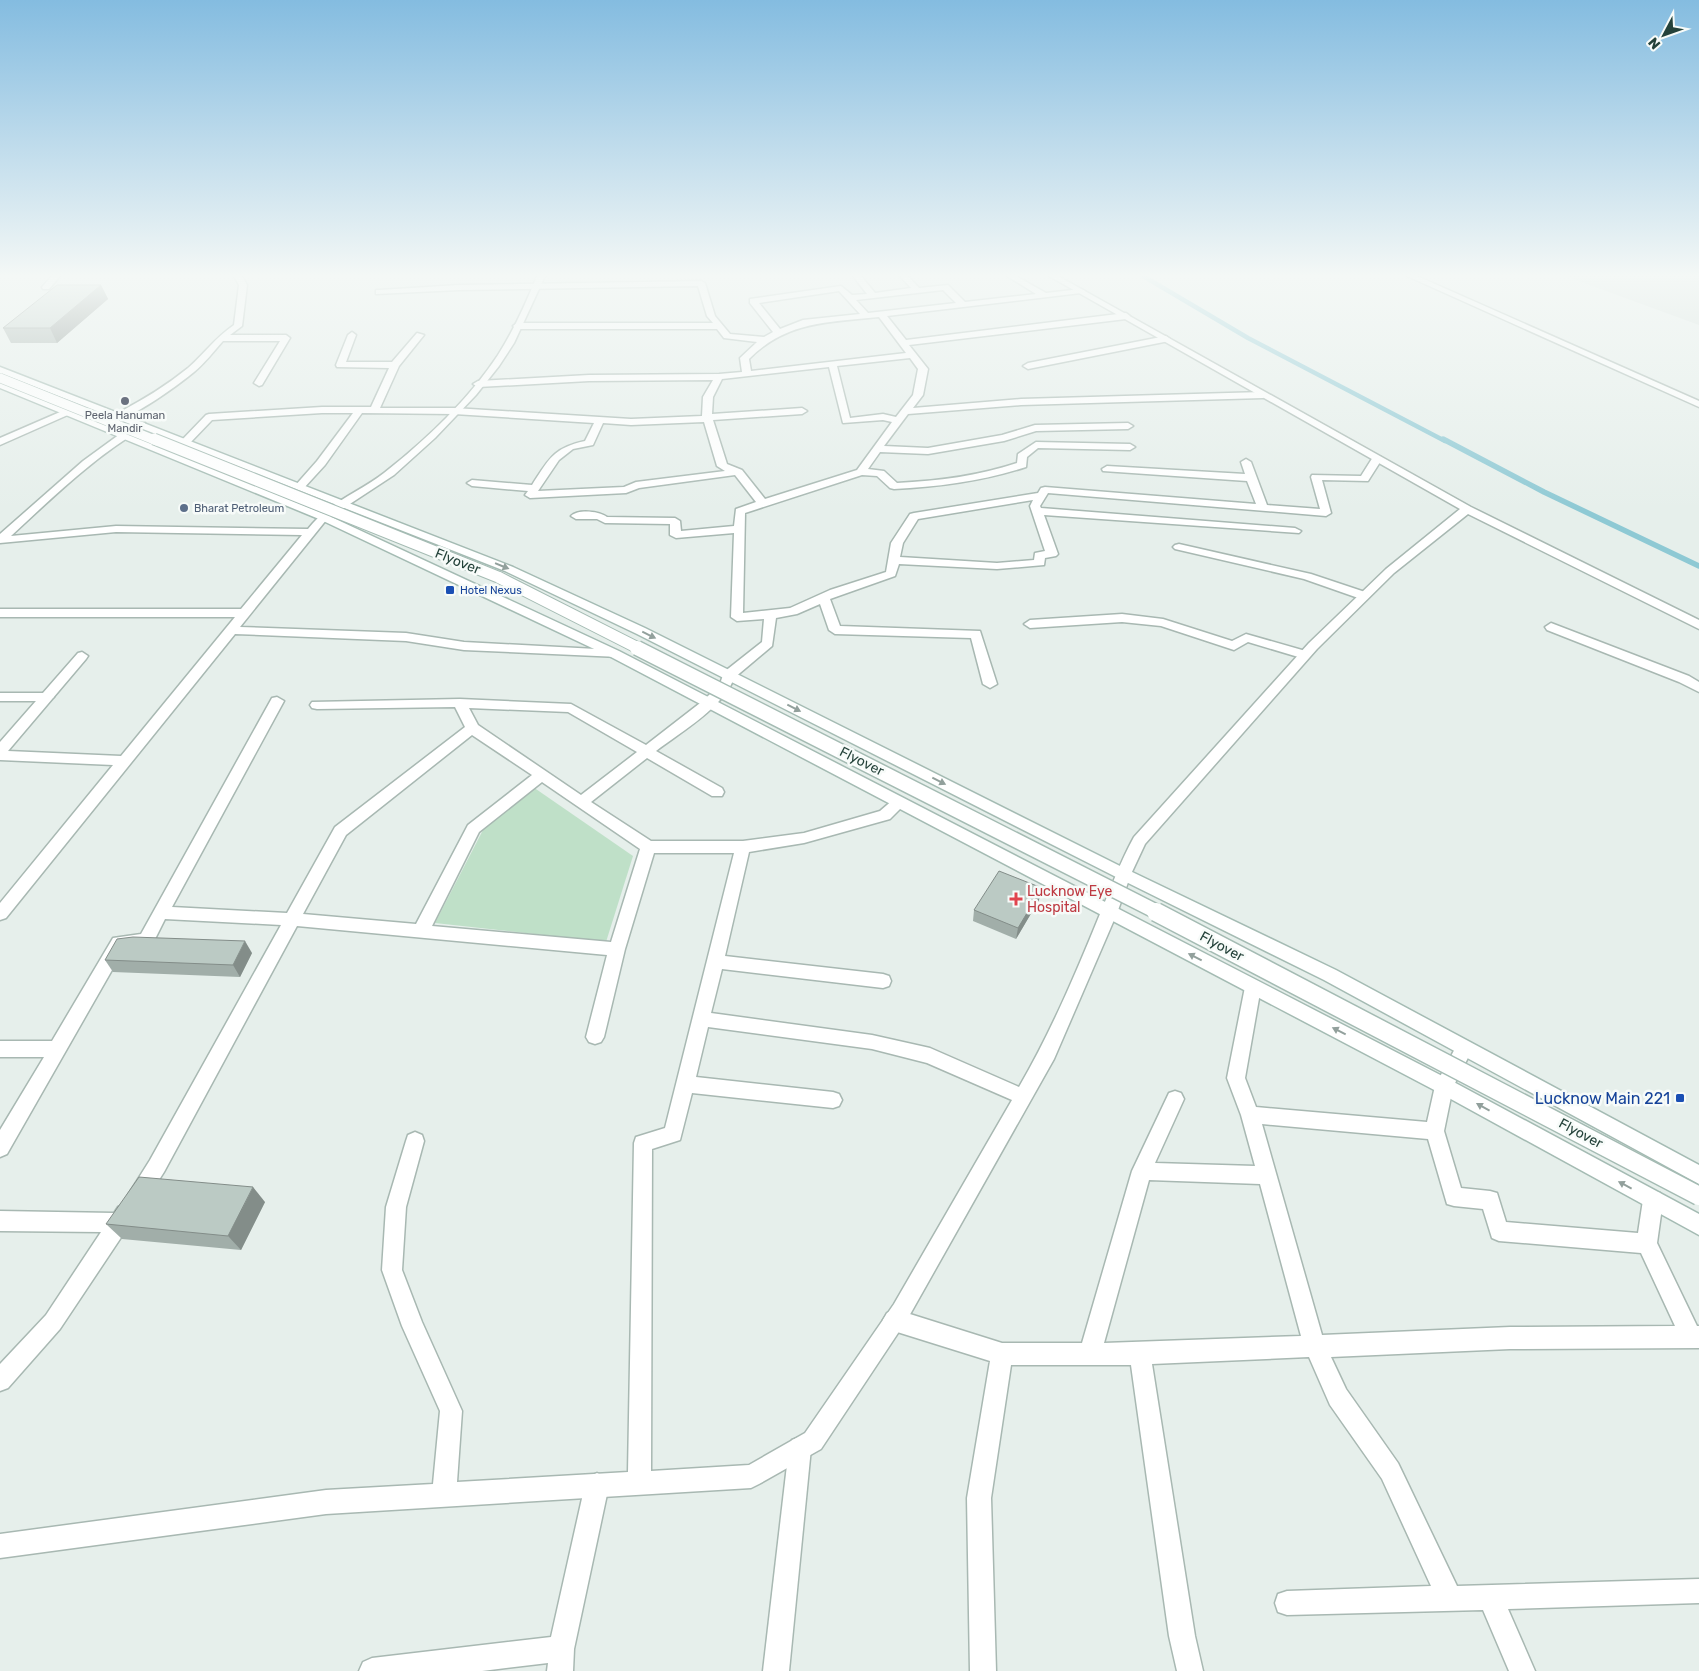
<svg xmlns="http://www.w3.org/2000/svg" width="1699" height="1671" font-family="Rubik,sans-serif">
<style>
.built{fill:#d4dfda}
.green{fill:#bfe0c8}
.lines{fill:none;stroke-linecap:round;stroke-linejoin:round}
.stream-far1{stroke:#8ec9d4;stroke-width:4.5}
.stream{stroke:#8ec9d4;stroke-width:5.5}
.service-casing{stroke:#a8b8b2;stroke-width:3}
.minor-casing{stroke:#a8b8b2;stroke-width:3}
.secondary-casing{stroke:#a4bbb3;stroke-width:3}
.service{fill:#fff;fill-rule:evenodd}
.minor{fill:#fff;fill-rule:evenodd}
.secondary{fill:#fff;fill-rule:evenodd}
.secondary-bridge-far3-casing{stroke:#a4bbb3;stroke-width:10;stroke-linecap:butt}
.secondary-bridge-far2-casing{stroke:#a4bbb3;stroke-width:13;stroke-linecap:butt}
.secondary-bridge-far1-casing{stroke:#a4bbb3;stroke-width:17;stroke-linecap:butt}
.secondary-bridge-casing{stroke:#a4bbb3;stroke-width:21;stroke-linecap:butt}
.secondary-bridge-far3{stroke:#fff;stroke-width:9}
.secondary-bridge-far2{stroke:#fff;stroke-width:11}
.secondary-bridge-far1{stroke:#fff;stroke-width:14}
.secondary-bridge{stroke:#fff;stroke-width:18}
.wall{fill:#a1aea9}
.shaded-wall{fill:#838d89}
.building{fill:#bbcac4;stroke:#838d89}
.oneway{fill:#92a09c}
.worship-dot{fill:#6b7280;stroke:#f7fbf9;stroke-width:2}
.service-dot{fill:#5c6f8a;stroke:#f7fbf9;stroke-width:2}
.transit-dot{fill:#1a4fb4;stroke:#f7fbf9;stroke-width:2}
.health-dot{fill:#e0444e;stroke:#f7fbf9;stroke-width:2}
.labels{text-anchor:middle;stroke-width:5;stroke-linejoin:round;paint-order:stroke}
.far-worship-label{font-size:11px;fill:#5b616d;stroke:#f7fbf9}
.far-service-label{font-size:11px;fill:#4e5e75;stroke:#f7fbf9;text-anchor:start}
.far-transit-label{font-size:11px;fill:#164399;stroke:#f7fbf9;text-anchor:start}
.street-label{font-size:14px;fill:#24423a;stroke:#f7fbf9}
.health-label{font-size:14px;fill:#be3a42;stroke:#f7fbf9;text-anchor:start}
.near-transit-label{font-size:16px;fill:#164399;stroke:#f7fbf9;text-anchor:end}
</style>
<rect width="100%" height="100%" fill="#e6efeb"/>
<polygon class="built" points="1565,276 1699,276 1699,325"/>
<polygon class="green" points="533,787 633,856 606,942 435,923 483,830"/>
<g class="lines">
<polyline class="stream-far1" points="1143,276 1248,338 1445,441"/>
<polyline class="stream" points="1443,439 1544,492 1699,566"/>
<g class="service-casing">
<g id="service">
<polygon points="52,276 60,276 49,289 43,289 42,287"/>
<path d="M234,276h8l5,9 -5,41 -12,9h56l4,3 -28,47 -3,1 -5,-3 26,-42h-57c-9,10 -18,22 -29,31 -12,10 -64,49 -78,46v-4c25,-13 50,-28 72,-46 17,-15 27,-30 46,-43l5,-40z"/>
<path d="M853,276h8l14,17 36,-5 -11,-12h8l11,12 29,-3 17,17 71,-8 -29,-18h9l30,17 35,-4 4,2 -4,2 -194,23 19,24 220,-27 4,3 -4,3 -217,26 19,24 -5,26 -10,13 108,-9 242,-7 5,3 -5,3 -242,7 -113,9 -24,32 44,2 74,-13 33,-10 93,-2 5,3 -5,3 -92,2 -32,10 -76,13 -48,-2 -12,17 16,2 13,12c41,-2 81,-7 120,-20l1,-9 18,-12 94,2 5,3 -5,3 -92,-2 -11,9 -1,10c-43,14 -87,20 -132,22l-4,-1 -13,-12 -15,-1 -117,38 -2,100 47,-5 40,-18 56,-18 5,-29 19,-29 4,-1 124,-20 3,-5 4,-1 211,17 -9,-23 -144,-10 -1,-2 5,-3 138,8 -4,-12 5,-3 5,3 16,43 53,4 -9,-32 1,-2 49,1 12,-19h8l1,2 -14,22 -46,-1 9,33 -5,3 -278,-23 -8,13 1,2 254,20 6,3 -2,2 -255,-18 14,39 -2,2 -11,2 -1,7 -47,4 -98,-5 -4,12 -65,23 10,27 140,5 17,53 -7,4 -7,-4 -12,-46 -136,-4 -6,-4 -9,-26 -23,10 -21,4 -4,28 -38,32h-10l-1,-3 1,-3 38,-30 2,-23 -27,2 -6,-4 3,-84 -58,5 -6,-3v-11l-65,-1 -8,-4h-21l-5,-3c7,-7 28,-5 36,1l68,1 5,3 1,10 53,-5 2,-17 20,-7 -21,-27 -96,13 -13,5 -96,5 -5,-3 3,-4 -56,-5 -5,-3 5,-3 60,5c17,-26 21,-37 53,-44l9,-18 -140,-9 -92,-1 -37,52 -22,24 -4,1 -5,-3 23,-26 36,-48h-31l-110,7 -23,24h-8l-1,-2 26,-27 3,-1 113,-7h49l18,-39 -52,-1 -1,-2 12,-30 4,-3 4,3 -10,27h46l25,-29 7,2 -25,31 -19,42h74l177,11 71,-3 1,-19 10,-17 -124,1 -111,6 -5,-3 5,-3 111,-6 130,-1 23,-2 -2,-14 17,-16 -33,-4 -7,-9h-200l-4,-3 4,-3h196l-6,-7 -9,-30 -239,4 -83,4v-4h3l80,-5 242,-4 4,2 10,33 15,18 34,3 9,-5 -23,-29v-4l91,-13 11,9 15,-1zM943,290l13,13 -88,10 -12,-13zM839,291l21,23 -57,6 -23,9 -21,-26zM879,317l27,36 -155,18 -2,-12c37,-38 81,-37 130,-42zM910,358l8,11 -5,26 -17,22 -13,-3 -33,4 -13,-52zM829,367l14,56 40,-3 9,2 -35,48 -92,29 -23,-29 -15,-6 -14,-44 89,-6 5,-3 -5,-3 -90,6 1,-17 9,-18zM704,422l13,44 8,5 -89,11 -12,5 -86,4 21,-31 14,-11 20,-4 10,-22 28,2zM1033,500l-3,6 15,45 -10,2 -1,7 -37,3 -97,-6 3,-14 15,-24z"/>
<polygon points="1166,336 1170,339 1169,341 1028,369 1023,366 1028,363"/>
<polygon points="67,409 70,410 70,414 0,445 0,438"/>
<polygon points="1179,544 1311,574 1368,593 1370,596 1364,600 1304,579 1175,549 1173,547 1175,545"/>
<polygon points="1122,614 1163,619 1232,641 1246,634 1309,652 1311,655 1305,659 1248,642 1234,650 1161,626 1122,622 1030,628 1024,624 1030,620"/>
<polygon points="0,693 47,693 54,697 47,701 0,701"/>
<path d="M1253,980l6,2 2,5 -16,91 11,29 171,15 8,-36 23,-43 6,-3 6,3 3,5 -20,39 -9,44 17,57 29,3 7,2 9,29 132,11 5,-33 3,-7 7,-2 7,2 3,7 -6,43 40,83h2v22l-189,1 -179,8 15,32 52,74 59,123 242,-7v24l-191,6 27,62h-26l-26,-61 -196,5 -9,-3 -3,-9 3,-9 9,-3 144,-5 -49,-107 -52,-74 -21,-48 -157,7 43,272 8,35h-26l-8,-35 -38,-271h-120l-20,133 5,173h-26l-3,-173 23,-137 -96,-30 -7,-4 -4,-7 4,-7 7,-4 108,34h80l50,-172 37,-78 6,-2 6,2 3,6 -29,64 100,3 -14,-51 -14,-37 18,-91 2,-5zM1262,1124l166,15 19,65 7,2 29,3 9,29 7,3 142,12 34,73 -165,1 -188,8zM1149,1180l111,4 41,152 -197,7z"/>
<polygon points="800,1437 808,1440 811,1448 789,1671 763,1671 789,1448 792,1440"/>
<polygon points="597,1473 605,1477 609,1485 574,1649 573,1671 547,1671 548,1663 482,1671 359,1671 363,1662 372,1658 551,1637 585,1485 589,1477"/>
</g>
</g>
<g class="minor-casing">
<g id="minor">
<path d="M537,276h8l-31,67 -15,23 -23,29 -41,43 -41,37 -67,44 -87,108 166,6 58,9 151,8 6,4 -2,3 -155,-7 -58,-9 -171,-7 -229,284 -6,2v-17l113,-138 -113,-5v-18l78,-89 4,-1 6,4 -2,3 -78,92 113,5 114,-139h-235v-8h241l61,-74 -186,-3 -116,11v-9l83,-73 37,-27 22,-12 3,1v4c-50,29 -91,69 -134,109l105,-10 192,3c21,-27 50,-36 76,-56 42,-33 85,-74 114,-118 16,-25 28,-52 39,-79z"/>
<path d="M1049,276h9l413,231 228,113v9l-231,-115 -74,59 -77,76 -172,195 -14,30 -14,39 -63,146 -146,259 -87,131 -62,35 -8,4 -425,26 -326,44v-24l326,-44 107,-6 7,-73 -38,-85 -20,-56 4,-63 20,-66 2,-6 7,-3 7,3 2,6 -18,66 -4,63 20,52 40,89 -5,71 171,-10 6,-329 2,-6 29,-9 69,-275h-80l-29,96 -21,88 -3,5 -6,2 -6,-2 -3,-5 21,-82 -310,-29 -133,246 -19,30 -7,2 -7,-2 -3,-7 22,-35 131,-235 -116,-6 -13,26 -28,4 -117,205 -7,3v-27l44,-73h-44v-16h52l61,-103 28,-4 131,-236 5,-1 7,4 -112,206 115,6 48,-86 130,-100 -10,-20 -138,2 -5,-1 -2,-3 2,-3 148,-3 111,5 75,41 58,-45 16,-16 4,-12h10l1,3c-8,30 -54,57 -79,76l66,37 2,4 -2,4h-10l-65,-38 -56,44 60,39h92l61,-8 76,-22 14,-12h10l2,4 -16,16 -86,24 -55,9 -24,104 158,18 6,2 2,5 -2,5 -6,2 -161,-19 -11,44 161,22 58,13 89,39c32,-55 57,-114 81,-173 11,-26 20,-52 34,-77l175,-194 77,-74 74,-60zM469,708l99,4 69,40 -56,43 -103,-70zM472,735l60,40 -64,50 -52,99 -113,-10 43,-79zM542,782l98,67 -29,93 -179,-16 47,-94zM708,1027l164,22 55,14 85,37 -118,204 -89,129 -56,32 -98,6 1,-322 28,-9 12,-47 141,15 6,-2 3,-6 -3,-6 -6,-2 -137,-15z"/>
<polygon points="1407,276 1417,276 1699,401 1699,407"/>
<polygon points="1551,623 1689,676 1699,682 1699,692 1679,682 1547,630 1545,627"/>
<polygon points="125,1205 132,1207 135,1214 132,1221 60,1329 8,1388 0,1391 0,1364 46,1315 101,1232 0,1231 0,1211 114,1213 118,1207"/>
</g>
</g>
<g class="secondary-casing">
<g id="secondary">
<polygon points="0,367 513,567 645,628 1128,870 1336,970 1699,1165 1699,1184 1324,980 1118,878 637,634 505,571 0,373"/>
<polygon points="0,382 327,515 619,651 1450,1080 1699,1214 1699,1235 1438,1092 611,657 319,519 0,388"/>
</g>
</g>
<use href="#service" class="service"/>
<use href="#minor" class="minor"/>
<use href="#secondary" class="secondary"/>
<g class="secondary-bridge-far3-casing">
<polyline id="secondary-bridge-far3" points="0,378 157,441"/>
</g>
<g class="secondary-bridge-far2-casing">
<polyline id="secondary-bridge-far2" points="154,439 498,577 640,649"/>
</g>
<g class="secondary-bridge-far1-casing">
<polyline id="secondary-bridge-far1" points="637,648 1159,913"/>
</g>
<g class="secondary-bridge-casing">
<polyline id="secondary-bridge" points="1156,912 1699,1196"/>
</g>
<use href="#secondary-bridge-far3" class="secondary-bridge-far3"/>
<use href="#secondary-bridge-far2" class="secondary-bridge-far2"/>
<use href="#secondary-bridge-far1" class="secondary-bridge-far1"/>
<use href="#secondary-bridge" class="secondary-bridge"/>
</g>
<g class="wall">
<polygon points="101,285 108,299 57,343 11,343 3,328"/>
<polygon points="1039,900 1016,939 973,921 974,910"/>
<polygon points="252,953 240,977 113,972 105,960"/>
<polygon points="265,1202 241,1250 122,1239 106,1224"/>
</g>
<g class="shaded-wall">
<polygon points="101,285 108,299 57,343 50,328"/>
<polygon points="1042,888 1039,900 1016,939 1018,928"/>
<polygon points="245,941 252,953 240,977 233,965"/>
<polygon points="253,1187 265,1202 241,1250 228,1236"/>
</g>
<g class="building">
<polygon points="57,285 101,285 50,328 3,328"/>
<polygon points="999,871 1042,888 1018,928 974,910"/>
<polygon points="133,937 245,941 233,965 105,960 117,939"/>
<polygon points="139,1177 253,1187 228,1236 106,1224"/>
</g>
<defs><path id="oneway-solid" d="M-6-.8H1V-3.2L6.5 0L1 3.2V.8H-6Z" transform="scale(1.25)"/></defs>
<g class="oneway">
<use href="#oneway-solid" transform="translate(502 566) rotate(22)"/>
<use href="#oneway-solid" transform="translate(649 635) rotate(26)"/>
<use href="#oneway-solid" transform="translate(794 708) rotate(27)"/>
<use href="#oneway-solid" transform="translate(939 781) rotate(27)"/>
<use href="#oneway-solid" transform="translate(1195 957) rotate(-153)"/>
<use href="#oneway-solid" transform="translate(1339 1031) rotate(-153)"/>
<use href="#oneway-solid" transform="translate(1483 1107) rotate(-151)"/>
<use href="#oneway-solid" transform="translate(1625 1185) rotate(-152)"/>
</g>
<linearGradient id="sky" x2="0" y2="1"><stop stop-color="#84bce0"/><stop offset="0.54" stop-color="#f4f8f6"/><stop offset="1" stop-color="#f4f8f6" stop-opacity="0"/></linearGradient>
<rect width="1699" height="510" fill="url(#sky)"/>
<circle class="worship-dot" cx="125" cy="401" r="5"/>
<circle class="service-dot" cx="184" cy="508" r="5"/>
<g class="transit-dot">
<rect x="445" y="585" width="10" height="10" rx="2.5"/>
<rect x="1675" y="1093" width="10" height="10" rx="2.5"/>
</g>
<path class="health-dot" d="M1013.5 891.5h5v5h5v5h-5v5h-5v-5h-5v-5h5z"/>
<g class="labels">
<g class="far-worship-label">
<text x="125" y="419">Peela Hanuman<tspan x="125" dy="13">Mandir</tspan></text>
</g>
<g class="far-service-label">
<text x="194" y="512">Bharat Petroleum</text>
</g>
<g class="far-transit-label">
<text x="460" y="594">Hotel Nexus</text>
</g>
<g class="street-label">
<text transform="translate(458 561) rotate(22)" y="5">Flyover</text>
<text transform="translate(862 761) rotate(27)" y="5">Flyover</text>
<text transform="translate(1222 946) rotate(28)" y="5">Flyover</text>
<text transform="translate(1581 1133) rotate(28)" y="5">Flyover</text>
</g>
<g class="health-label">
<text x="1027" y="896">Lucknow Eye<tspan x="1027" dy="16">Hospital</tspan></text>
</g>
<g class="near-transit-label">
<text x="1670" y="1104">Lucknow Main 221</text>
</g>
</g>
<g transform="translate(1664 35) rotate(229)" stroke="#f7fbf9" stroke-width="4" paint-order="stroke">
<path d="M0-4L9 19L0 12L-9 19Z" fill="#24423a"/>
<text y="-8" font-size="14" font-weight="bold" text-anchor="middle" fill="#24423a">N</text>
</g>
</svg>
